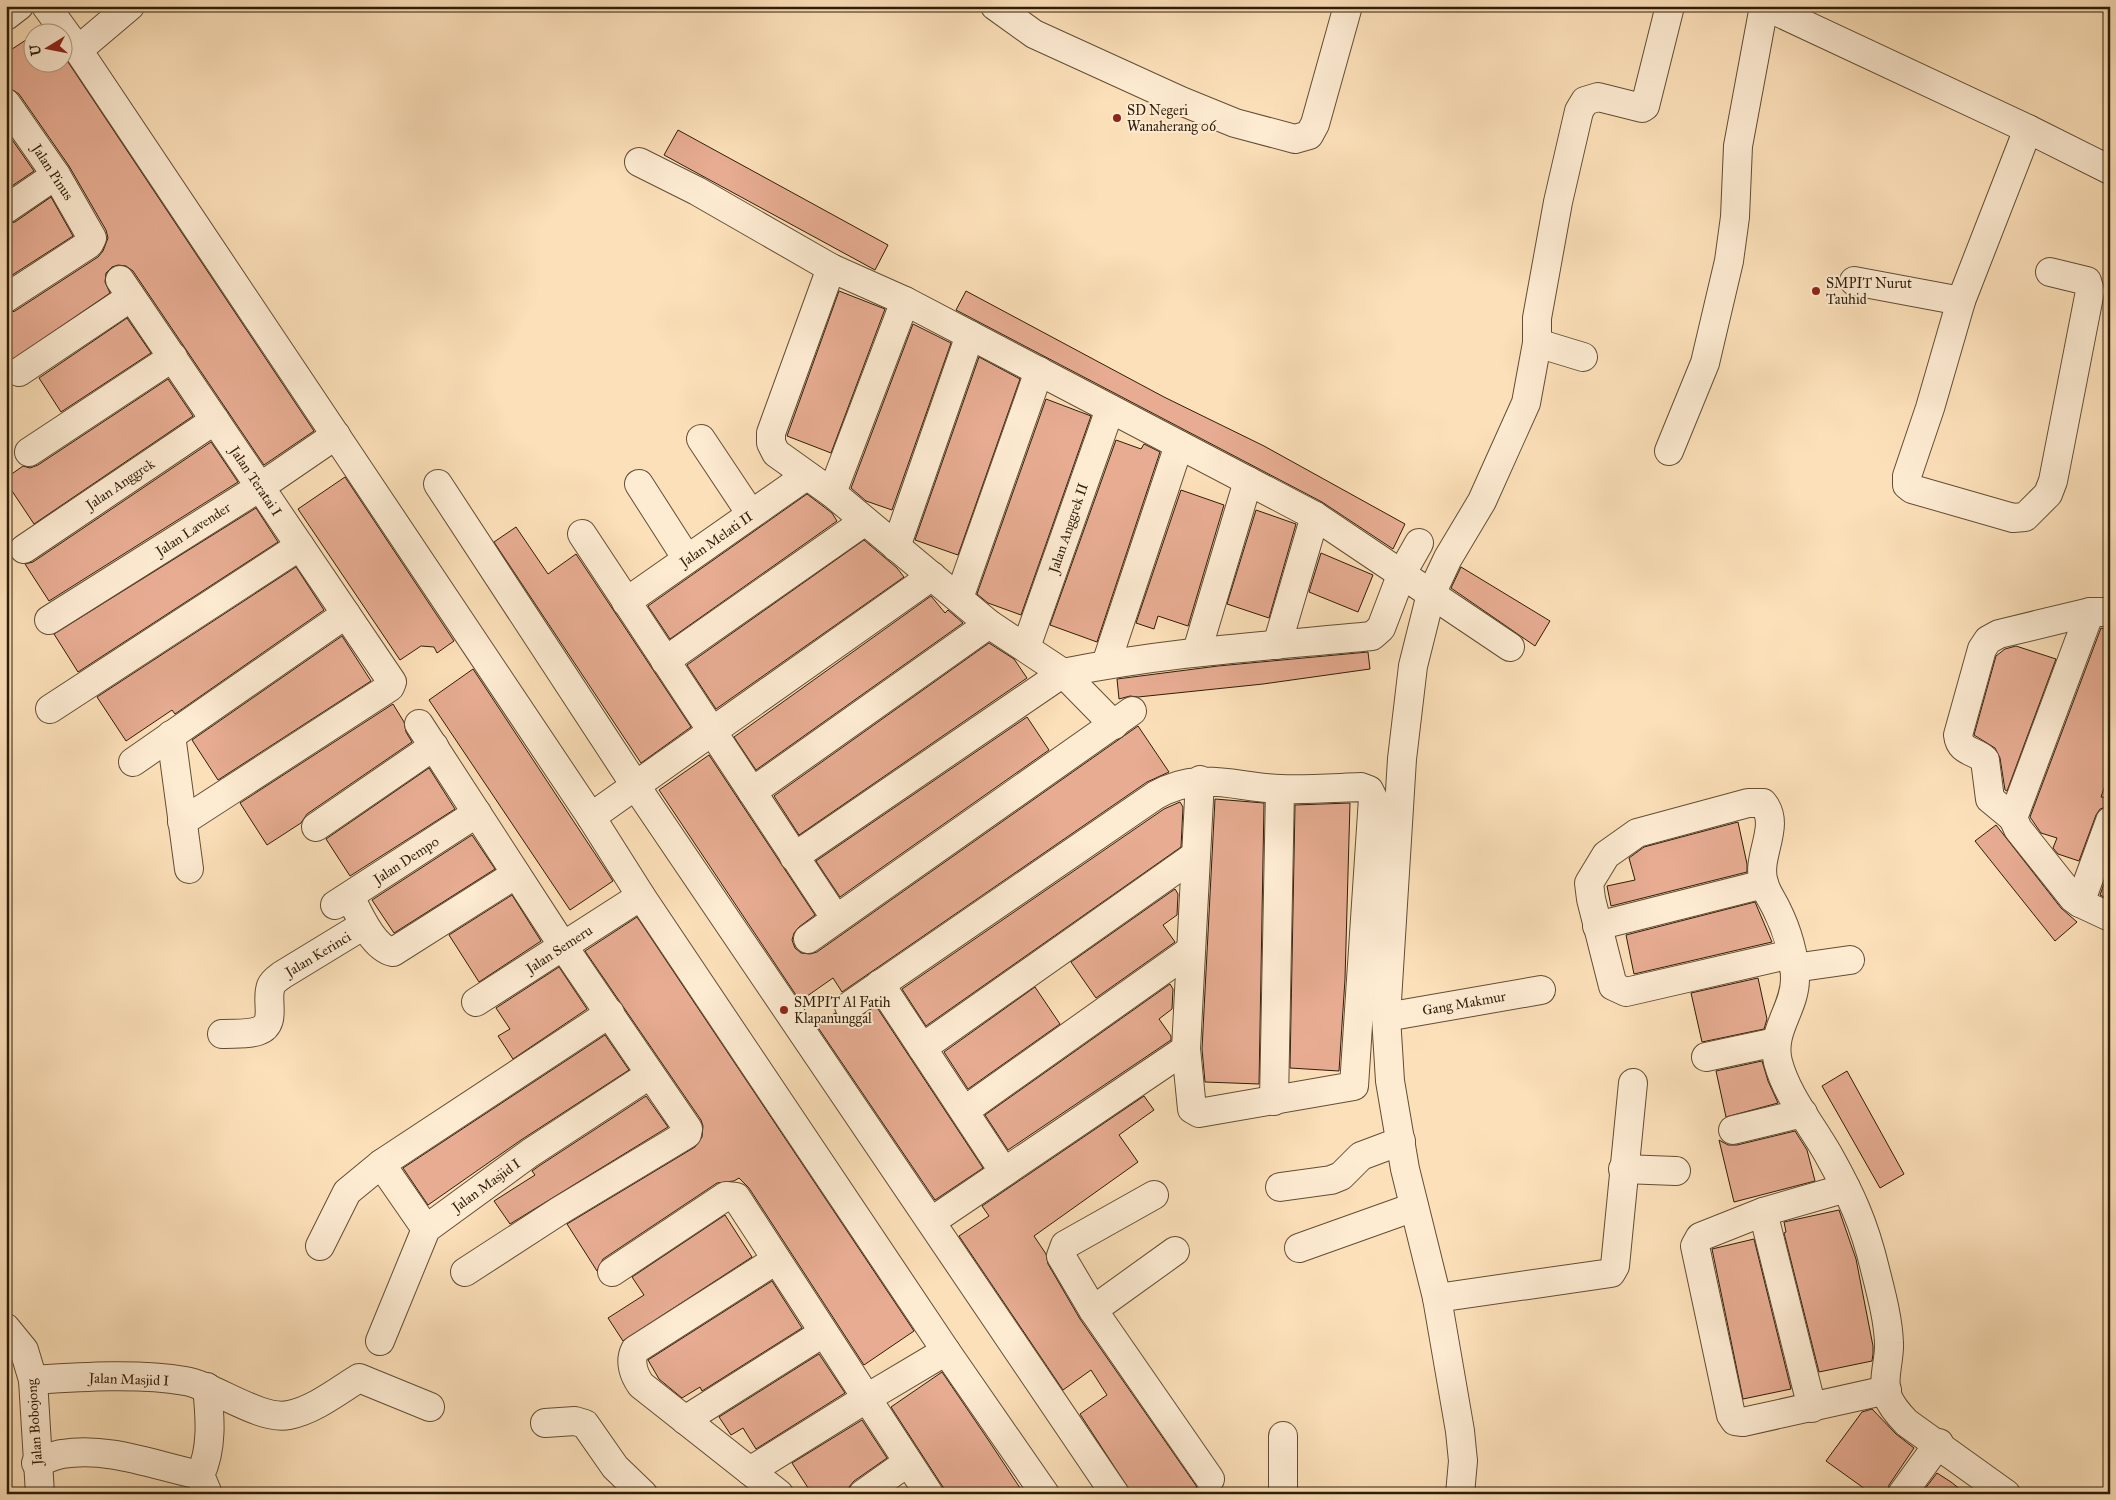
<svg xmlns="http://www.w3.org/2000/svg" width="2116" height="1500" font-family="'IM FELL Great Primer',serif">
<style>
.building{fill:#e7ac92;stroke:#2f1d08}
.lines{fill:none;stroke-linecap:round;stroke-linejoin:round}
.minor-casing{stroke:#624e34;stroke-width:30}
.minor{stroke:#fdebd2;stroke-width:28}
.poi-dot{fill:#8f2418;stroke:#fdebd2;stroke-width:2}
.labels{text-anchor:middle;stroke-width:4;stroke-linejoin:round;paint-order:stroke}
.poi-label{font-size:14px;fill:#2f1d08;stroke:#fdebd2;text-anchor:start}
.street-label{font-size:14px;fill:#2f1d08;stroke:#fdebd2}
</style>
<rect width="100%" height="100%" fill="#fce0b9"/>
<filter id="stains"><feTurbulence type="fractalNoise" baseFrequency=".004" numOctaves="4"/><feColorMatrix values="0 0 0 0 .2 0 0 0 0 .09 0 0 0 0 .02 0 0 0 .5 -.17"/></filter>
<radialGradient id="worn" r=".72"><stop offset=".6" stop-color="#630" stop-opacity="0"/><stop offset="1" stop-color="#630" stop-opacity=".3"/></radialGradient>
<g class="building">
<polygon points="32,36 32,62 68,62 314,431 264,465 133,271 126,266 118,265 112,267 106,273 105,282 110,293 6,364 6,314 15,311 98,257 103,251 108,238 106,230 69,166 19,94 6,86 6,53"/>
<polygon points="678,130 888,245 875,270 664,155"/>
<polygon points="6,131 34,171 6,190"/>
<polygon points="51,197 73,236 6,279 6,224 15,222"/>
<polygon points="839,291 885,309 831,453 787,436"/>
<polygon points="966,291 1164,397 1264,446 1405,524 1393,549 1322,502 956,310"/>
<polygon points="127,318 151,353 61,412 39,378"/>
<polygon points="913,324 951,343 892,510 866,501 851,488"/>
<polygon points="979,357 1020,379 958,555 915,540"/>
<polygon points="168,379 193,416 34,524 6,482 6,478 23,466 30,468 38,465"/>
<polygon points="1046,399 1091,416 1021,615 988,603 977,594"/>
<polygon points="1116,440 1141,449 1144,444 1160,452 1097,642 1050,625"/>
<polygon points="211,442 238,482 49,601 25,564 33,562"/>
<polygon points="345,477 454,641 437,653 434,647 421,646 400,660 298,509"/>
<polygon points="1181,490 1224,505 1188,626 1158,616 1154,629 1136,623"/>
<polygon points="807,494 832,513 837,521 670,639 648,606"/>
<polygon points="256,508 278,542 78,672 54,634"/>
<polygon points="1256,510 1296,524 1269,618 1227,604"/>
<polygon points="516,527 548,574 576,554 691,727 641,763 494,542"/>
<polygon points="864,540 897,568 904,577 716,709 687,665"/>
<polygon points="1321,553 1373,575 1358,612 1309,592"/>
<polygon points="296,567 324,610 175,714 172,710 126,741 97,697"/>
<polygon points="1461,567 1550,621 1535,646 1451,588"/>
<polygon points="931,596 945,613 948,610 963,623 756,770 734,737"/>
<polygon points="2101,628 2110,631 2110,771 2101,797 2110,798 2110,806 2100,809 2096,815 2079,861 2058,854 2053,848 2057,838 2041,833 2030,817"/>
<polygon points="342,636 371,681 218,780 192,740"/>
<polygon points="989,643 1014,659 1027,678 799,835 774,796"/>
<polygon points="2016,646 2056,659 2007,791 2005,790 2000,758 1995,748 1974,735 1996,656 2005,649"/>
<polygon points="1368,652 1370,669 1263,684 1138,697 1130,696 1119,699 1117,679 1218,666"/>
<polygon points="473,669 613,881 570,910 429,700"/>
<polygon points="393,704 404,722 406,732 412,742 307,814 301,823 267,845 240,803"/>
<polygon points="1027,717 1049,750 840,897 816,861"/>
<polygon points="1138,726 1169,772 1147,782 842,992 833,978 800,1001 659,790 709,755 815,915 799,927 794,933 792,940 795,948 801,953 810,954 817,952"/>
<polygon points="429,768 455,809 350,876 326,839"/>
<polygon points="1215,799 1264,803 1259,1084 1205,1082 1202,1049"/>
<polygon points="1180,802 1183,807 1181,847 926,1026 902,989 1164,809"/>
<polygon points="1350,803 1345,979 1339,1071 1290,1068 1295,805"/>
<polygon points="1738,822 1747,864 1747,872 1611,906 1607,886 1635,880 1629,858 1644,847"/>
<polygon points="1996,825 2061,908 2077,922 2055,941 1975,841"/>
<polygon points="472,835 495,869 394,933 372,900"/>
<polygon points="2110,867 2110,900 2100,895"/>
<polygon points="1175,889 1178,894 1177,915 1163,925 1175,942 1096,998 1071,962"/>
<polygon points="512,895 541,941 479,982 449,935"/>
<polygon points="1755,902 1772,942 1634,974 1626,935"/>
<polygon points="637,917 914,1331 864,1365 749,1188 739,1178 734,1181 717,1183 603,1259 597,1271 567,1224 695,1147 702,1137 703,1126 701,1120 585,951"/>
<polygon points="559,967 587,1009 513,1059 498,1036 510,1029 496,1008"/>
<polygon points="1758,978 1767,1019 1764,1029 1702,1042 1691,993"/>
<polygon points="1170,984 1173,989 1172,1009 1159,1019 1171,1036 1171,1040 1008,1150 985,1115"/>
<polygon points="1035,987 1060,1024 968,1089 944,1052"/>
<polygon points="876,1006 983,1168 935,1200 817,1026 835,1013 842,1020 851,1021"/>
<polygon points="605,1035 629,1070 521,1140 428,1205 403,1168"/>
<polygon points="1762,1061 1768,1081 1778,1103 1726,1117 1716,1071"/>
<polygon points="1847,1071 1904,1174 1880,1188 1822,1086"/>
<polygon points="646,1096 668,1127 510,1224 494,1201 535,1175 532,1171 539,1166"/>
<polygon points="1144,1096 1154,1110 1119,1135 1138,1162 1034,1236 1046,1254 1048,1264 1080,1319 1197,1487 1188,1494 1132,1494 1080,1414 1107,1395 1091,1370 1063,1390 959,1236 989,1216 982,1206"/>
<polygon points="1795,1131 1807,1150 1815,1181 1734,1202 1719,1140 1728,1145 1737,1145"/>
<polygon points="1839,1210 1856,1259 1873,1346 1873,1354 1872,1361 1819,1372 1784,1233 1786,1232 1784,1222"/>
<polygon points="725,1215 752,1257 623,1341 608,1318 644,1295 632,1277"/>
<polygon points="1754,1239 1791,1389 1743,1399 1712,1249"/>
<polygon points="772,1281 802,1328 702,1391 700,1387 682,1398 659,1379 648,1360"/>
<polygon points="819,1354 845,1393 756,1449 743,1428 731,1435 719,1417"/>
<polygon points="942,1372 989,1441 1024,1494 948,1494 941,1484 891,1407"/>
<polygon points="1872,1409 1896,1434 1914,1448 1889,1485 1887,1494 1872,1494 1826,1461 1862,1412"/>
<polygon points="862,1420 887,1458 854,1481 849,1487 848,1494 812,1494 792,1463"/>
<polygon points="1937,1473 1951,1482 1966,1494 1921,1494"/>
</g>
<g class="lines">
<g class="minor-casing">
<g id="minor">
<polyline points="46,6 78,50 591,817 641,896 946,1351 1045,1494"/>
<polyline points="995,6 1034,34 1181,101 1235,123 1295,139 1309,135 1315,124 1348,6"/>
<polyline points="1765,6 2028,129 2110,170"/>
<polyline points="6,16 19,6"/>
<polyline points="78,50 130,6"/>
<polyline points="6,103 56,175 92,238 89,244 6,298"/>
<polyline points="2028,129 1961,301 1930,408 1907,476 1907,485 1912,489 2013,518 2025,517 2048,494 2053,481 2090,291 2087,281 2050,272"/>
<polyline points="639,162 697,191 831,268 905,301 1315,516 1510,647"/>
<polyline points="6,209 56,175"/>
<polyline points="831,268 771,433 771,443 776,453 832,493 989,624 1063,673 1114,725"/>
<polyline points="120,280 392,682 390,687 182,822"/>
<polyline points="1854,281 1961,301"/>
<polyline points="1537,343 1583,357"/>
<polyline points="19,372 131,297"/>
<polyline points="701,439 751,514"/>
<polyline points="1669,451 1705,363 1729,261 1735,217 1738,146 1764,6"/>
<polyline points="29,452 173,357"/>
<polyline points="438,484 635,785 1115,1494"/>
<polyline points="639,484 687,559"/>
<polyline points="832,493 905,301"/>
<polyline points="582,534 836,919"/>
<polyline points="896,547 970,335"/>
<polyline points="24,549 215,420"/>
<polyline points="959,598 1039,371"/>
<polyline points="626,602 806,476"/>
<polyline points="2090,612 2013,818 2018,829 2073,898 2080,903 2110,917"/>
<polyline points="49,620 260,487 336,435"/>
<polyline points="1277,645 1315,516"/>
<polyline points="1026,647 1110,409"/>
<polyline points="1197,651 1248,481"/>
<polyline points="665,661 865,521"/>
<polyline points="1106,664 1179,445"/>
<polyline points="50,709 300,546"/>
<polyline points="419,724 563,946 688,1129 687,1134 559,1211 465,1272"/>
<polyline points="171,735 189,869"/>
<polyline points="133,762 346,614"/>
<polyline points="752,792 989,624"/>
<polyline points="591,817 932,576"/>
<path d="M2013,818l-23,-19 -5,-39c-10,-10 -25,-7 -27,-25l24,-86 6,-9 11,-6 91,-22h20"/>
<polyline points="316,827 434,746"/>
<path d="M794,857l269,-184c102,-21 205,-27 309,-37l9,-8 21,-55 17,-30"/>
<path d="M350,896c8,17 23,52 43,56l123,-78"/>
<polyline points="2080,903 2110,821"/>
<polyline points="335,905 477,813"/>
<polyline points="1597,926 1764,884"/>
<polyline points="808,939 1132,711"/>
<path d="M1791,954l-165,38 -13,-6 -22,-87 -2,-16 17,-28 31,-22 111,-30h15c19,23 -8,54 1,80 2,9 9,18 13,27 10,20 18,46 18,69 0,30 -25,52 -17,83 9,34 33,62 50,92 23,41 36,69 47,115 6,24 13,49 14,74 1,16 -7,36 -2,52 4,11 12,20 20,28l99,71"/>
<polyline points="1794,968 1850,960"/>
<polyline points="880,984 1004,1172"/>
<polyline points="476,1002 641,896"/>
<path d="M849,1006l307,-211c44,-25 77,-8 124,-6 27,1 54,-1 81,-2l8,3 4,8 -19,288 -155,27 -7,-4 -6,-60 14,-269"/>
<polyline points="1386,1017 1541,990"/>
<path d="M222,1034c11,-1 25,1 36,-3 20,-7 7,-30 13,-45 2,-5 7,-8 11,-11l82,-50"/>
<polyline points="922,1048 1196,855"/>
<polyline points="1706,1057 1776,1042"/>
<polyline points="1274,1101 1280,789"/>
<polyline points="964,1111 1191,950"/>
<polyline points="1733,1130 1803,1113"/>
<polyline points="1623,1169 1676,1171"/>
<polyline points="1280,1187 1331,1180 1341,1176 1361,1156 1401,1141"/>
<polyline points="1846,1188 1763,1212 1700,1237 1695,1246 1731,1415 1735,1421 1743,1422 1887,1390"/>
<polyline points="1154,1195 1065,1245 1061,1256 1093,1310 1210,1479"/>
<polyline points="1763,1212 1812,1408"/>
<polyline points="932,1221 1186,1049"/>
<polyline points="426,1229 381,1164 610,1013"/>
<polyline points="320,1246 347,1192 381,1164"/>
<polyline points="1299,1248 1414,1207"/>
<path d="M776,1260l-141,90c-6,12 -1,25 6,35l138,109"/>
<polyline points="612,1272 726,1196 736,1197 929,1494"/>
<polyline points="1437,1298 1611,1273 1615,1266 1633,1083"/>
<polyline points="1093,1310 1175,1251"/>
<polyline points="6,1328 24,1350 33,1380 40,1494"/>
<polyline points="380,1341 426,1229 530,1153 649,1075"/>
<path d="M33,1380c47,-3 106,-7 152,1 30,5 75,40 104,34 25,-5 49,-24 70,-37l71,29"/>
<path d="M207,1387c3,29 6,62 -7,88l8,19"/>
<polyline points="685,1420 823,1333"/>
<polyline points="545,1423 575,1421 585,1424 615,1467 643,1494"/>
<polyline points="1283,1436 1283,1494"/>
<path d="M36,1463c9,-3 18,-8 26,-9 46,-8 94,12 138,21"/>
<polyline points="750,1471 867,1398 946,1351"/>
<polyline points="863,1494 908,1462"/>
<polyline points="1460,1494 1463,1461 1460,1431 1437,1298 1405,1169 1390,1081 1386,1017 1402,759 1413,666 1431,594 1448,558 1482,501 1526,403 1537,343 1537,318 1558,202 1579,111 1585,101 1598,97 1642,108 1645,106 1670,6"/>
<polyline points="1902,1494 1939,1443"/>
</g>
</g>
<use href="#minor" class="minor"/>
</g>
<g class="poi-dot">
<circle cx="1117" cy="118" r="5"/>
<circle cx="1816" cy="291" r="5"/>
<circle cx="784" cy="1010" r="5"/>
</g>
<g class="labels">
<g class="poi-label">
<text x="1127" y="115">SD Negeri<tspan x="1127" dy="16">Wanaherang 06</tspan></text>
<text x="1826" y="288">SMPIT Nurut<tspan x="1826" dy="16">Tauhid</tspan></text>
<text x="794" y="1007">SMPIT Al Fatih<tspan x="794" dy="16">Klapanunggal</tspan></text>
</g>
<g class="street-label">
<text transform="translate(53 172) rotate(57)" y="5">Jalan Pinus</text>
<text transform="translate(256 481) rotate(56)" y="5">Jalan Teratai I</text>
<text transform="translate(120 484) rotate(-34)" y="5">Jalan Anggrek</text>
<text transform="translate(1068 528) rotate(-71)" y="5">Jalan Anggrek II</text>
<text transform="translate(193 529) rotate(-33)" y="5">Jalan Lavender</text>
<text transform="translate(716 539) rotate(-35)" y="5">Jalan Melati II</text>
<text transform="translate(406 860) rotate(-33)" y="5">Jalan Dempo</text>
<text transform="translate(559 949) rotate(-33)" y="5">Jalan Semeru</text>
<text transform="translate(318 954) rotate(-31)" y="5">Jalan Kerinci</text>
<text transform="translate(1464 1003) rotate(-10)" y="5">Gang Makmur</text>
<text transform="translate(486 1185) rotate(-36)" y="5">Jalan Masjid I</text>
<text transform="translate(129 1379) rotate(2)" y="5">Jalan Masjid I</text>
<text transform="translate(34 1422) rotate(-94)" y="5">Jalan Bobojong</text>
</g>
</g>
<rect width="2116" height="1500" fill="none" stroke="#fce0b9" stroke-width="25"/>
<rect x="8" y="8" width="2101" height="1485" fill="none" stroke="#2f1d08" stroke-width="2.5"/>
<rect x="12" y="12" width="2091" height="1475" fill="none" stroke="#2f1d08"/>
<g transform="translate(48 48) rotate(260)"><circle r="24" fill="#fdebd2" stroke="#ab9981"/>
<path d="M0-4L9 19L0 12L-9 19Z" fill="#8f2418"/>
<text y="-8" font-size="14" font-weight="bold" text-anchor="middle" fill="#2f1d08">U</text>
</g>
<rect width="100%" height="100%" filter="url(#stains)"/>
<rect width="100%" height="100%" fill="url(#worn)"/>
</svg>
